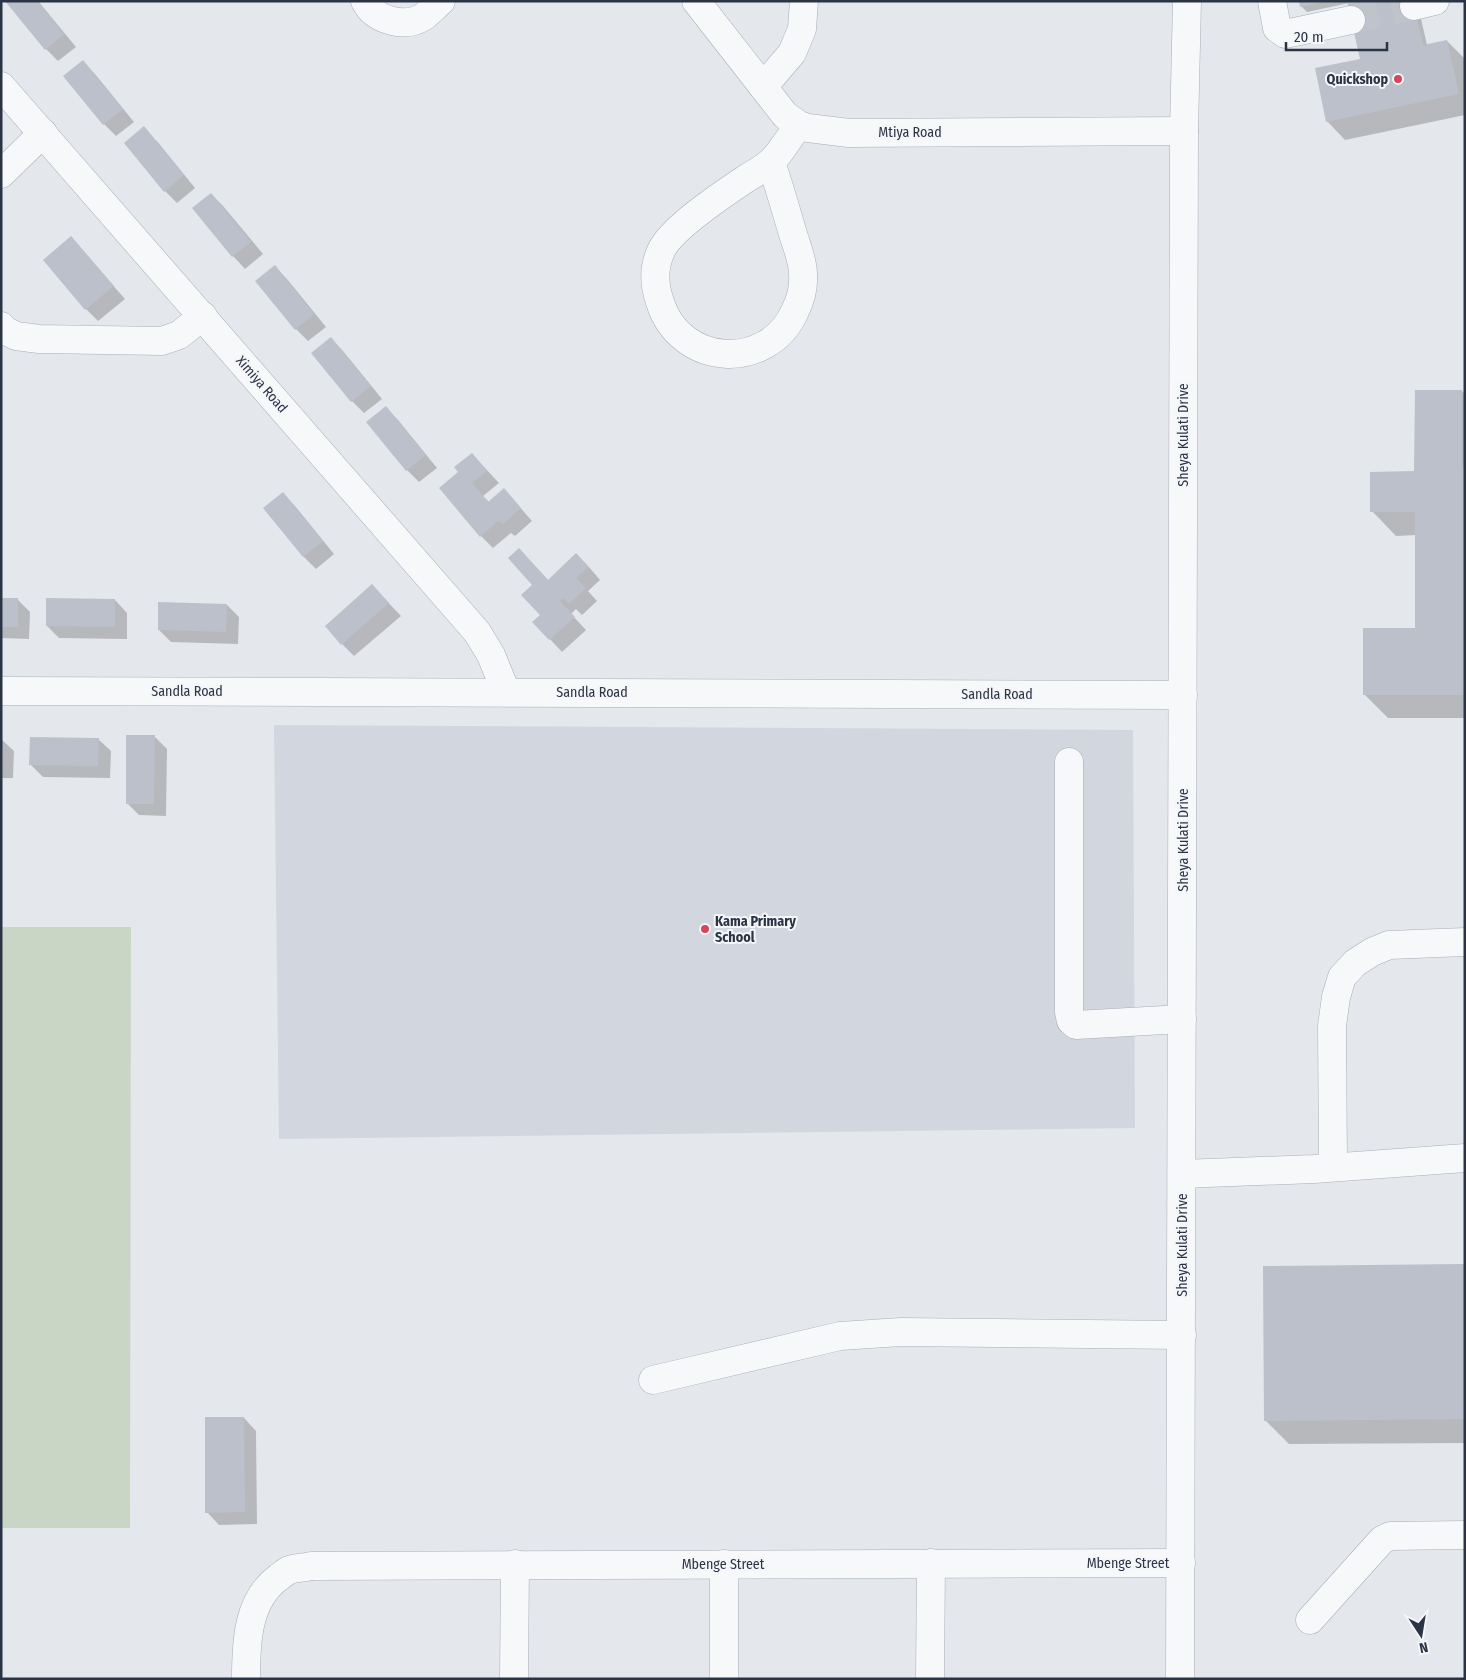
<svg xmlns="http://www.w3.org/2000/svg" width="1466" height="1680" font-family="'Fira Sans Condensed',sans-serif">
<style>
.built{fill:#d2d6de}
.green{fill:#c9d6c5}
.shadow{fill:#0003}
.building{fill:#bbc0ca}
.lines{fill:none;stroke-linecap:round;stroke-linejoin:round}
.minor-tunnel{stroke:#bfc3cb;stroke-width:28;stroke-dasharray:28 14;stroke-linecap:butt}
.minor-casing{stroke:#a9aeb7;stroke-width:29}
.minor{stroke:#f7f8fa;stroke-width:28}
.poi-dot{fill:#d1495b;stroke:#f4f6f9;stroke-width:2}
.labels{text-anchor:middle;stroke-width:4;stroke-linejoin:round;paint-order:stroke}
.poi-label{font-size:14px;font-weight:bold;fill:#2b3445;stroke:#f4f6f9;text-anchor:end}
.street-label{font-size:14px;fill:#2b3445;stroke:#f4f6f9}
</style>
<rect width="100%" height="100%" fill="#e4e7ec"/>
<polygon class="built" points="274,725 1133,730 1135,1128 279,1139"/>
<polygon class="green" points="1,927 131,927 130,1528 1,1528"/>
<g class="shadow">
<polygon points="7,1 38,1 76,47 58,61 46,49"/>
<polygon points="1300,1 1417,1 1427,45 1447,41 1465,59 1465,115 1345,140 1327,121 1362,59 1349,3 1307,12 1302,7"/>
<polygon points="83,62 95,74 134,122 116,136 104,124"/>
<polygon points="156,140 195,188 177,203 165,191"/>
<polygon points="211,194 223,206 263,254 245,269 233,256 193,208"/>
<polygon points="71,238 125,299 98,321 86,309"/>
<polygon points="275,267 287,279 326,327 308,341 296,329"/>
<polygon points="331,339 343,351 382,399 364,413 352,401"/>
<polygon points="1462,391 1465,394 1465,718 1388,718 1364,694 1416,629 1416,535 1396,536 1372,511 1416,473"/>
<polygon points="386,408 398,420 437,468 419,482 407,470 368,422"/>
<polygon points="472,454 499,483 483,496 489,502 504,489 532,521 515,536 511,533 493,548 481,536 459,472"/>
<polygon points="283,494 295,506 334,554 316,569 304,557 265,509"/>
<polygon points="531,562 549,581 589,567 600,580 588,591 597,601 582,615 576,609 571,614 586,630 562,652 534,622 541,615 534,585"/>
<polygon points="384,598 401,616 354,656 342,644"/>
<polygon points="1,599 18,600 30,612 29,639 1,638"/>
<polygon points="115,600 127,613 127,639 59,638 47,626"/>
<polygon points="227,605 239,617 238,644 171,642 159,630"/>
<polygon points="154,736 167,749 166,816 139,815 127,803"/>
<polygon points="1,739 14,751 13,778 1,778"/>
<polygon points="98,739 111,751 110,778 43,777 31,765"/>
<polygon points="1465,1265 1465,1443 1289,1444 1265,1420"/>
<polygon points="244,1418 256,1431 257,1524 219,1525 207,1512"/>
</g>
<g class="building">
<polygon points="5,1 38,1 64,34 45,50"/>
<polygon points="1299,1 1323,1 1323,2 1300,7"/>
<polygon points="1347,1 1413,1 1423,45 1447,40 1459,94 1326,122 1315,68 1360,59"/>
<polygon points="83,60 123,109 103,125 63,76"/>
<polygon points="144,126 184,175 164,192 124,143"/>
<polygon points="211,193 251,242 232,257 192,208"/>
<polygon points="71,236 114,286 85,310 43,260"/>
<polygon points="275,265 314,314 295,330 255,281"/>
<polygon points="331,337 371,386 351,402 311,353"/>
<polygon points="1415,390 1462,390 1462,468 1465,468 1465,695 1363,695 1363,628 1415,628 1415,512 1370,512 1370,472 1414,471"/>
<polygon points="386,406 426,455 406,471 366,422"/>
<polygon points="472,453 487,471 472,483 488,502 504,488 521,508 503,524 498,521 480,537 439,488 458,472 454,467"/>
<polygon points="283,492 323,541 303,557 263,508"/>
<polygon points="519,548 548,580 576,553 589,567 576,578 586,588 569,604 563,598 560,601 575,617 549,640 532,622 540,615 521,595 532,585 508,558"/>
<polygon points="372,584 389,603 341,645 325,626"/>
<rect x="1" y="598" width="17" height="29"/>
<polygon points="46,598 115,599 115,627 46,626"/>
<polygon points="158,602 227,604 226,632 158,630"/>
<polygon points="126,735 155,735 154,804 126,804"/>
<polygon points="30,737 99,738 98,766 29,765"/>
<polygon points="1465,1264 1465,1419 1264,1421 1263,1266"/>
<polygon points="205,1417 244,1417 245,1512 205,1513"/>
</g>
<g class="lines">
<polyline class="minor-tunnel" points="1351,20 1414,6"/>
<g class="minor-casing">
<g id="minor">
<path d="M365,1c10,20 40,27 58,16 6,-4 12,-11 18,-16"/>
<polyline points="696,1 785,115 799,125 808,128 849,133 1184,131"/>
<polyline points="1272,1 1277,28 1285,34 1351,20"/>
<polyline points="1414,6 1435,1"/>
<polyline points="1,86 477,632 491,655 506,692"/>
<polyline points="763,87 792,53 802,29 804,1"/>
<path d="M771,162c8,24 15,48 22,72 4,13 10,27 10,40 1,13 -2,25 -8,37 -27,61 -115,56 -135,-9 -6,-17 -7,-34 1,-51 9,-22 65,-59 86,-73 8,-5 18,-10 25,-17 10,-10 18,-25 27,-36"/>
<polyline points="1,174 43,133"/>
<polyline points="1,326 6,331 16,336 39,339 162,341 179,335 203,316"/>
<polyline points="1,691 1183,695"/>
<polyline points="1069,762 1069,1012 1071,1021 1076,1025 1182,1019"/>
<polyline points="1333,1167 1332,1026 1336,997 1342,977 1355,963 1372,952 1389,945 1465,942"/>
<polyline points="1182,1174 1314,1169 1465,1158"/>
<polyline points="653,1380 840,1336 901,1332 1182,1335"/>
<polyline points="724,1564 724,1679"/>
<polyline points="1310,1620 1382,1540 1390,1536 1465,1535"/>
<path d="M246,1679c0,-36 1,-79 33,-102 3,-2 6,-5 10,-7 6,-2 15,-2 22,-4l870,-3"/>
<polyline points="514,1679 515,1564"/>
<polyline points="930,1679 931,1563"/>
<polyline points="1180,1679 1184,131 1187,1"/>
</g>
</g>
<use href="#minor" class="minor"/>
</g>
<g class="poi-dot">
<circle cx="1398" cy="79" r="5"/>
<circle cx="705" cy="929" r="5"/>
</g>
<g class="labels">
<g class="poi-label">
<text x="1388" y="84">Quickshop</text>
<text x="715" y="926" text-anchor="start">Kama Primary<tspan x="715" dy="16">School</tspan></text>
</g>
<g class="street-label">
<text x="910" y="137">Mtiya Road</text>
<text transform="translate(262 384) rotate(49)" y="5">Ximiya Road</text>
<text transform="translate(1183 435) rotate(-90)" y="5">Sheya Kulati Drive</text>
<text x="187" y="696">Sandla Road</text>
<text x="592" y="697">Sandla Road</text>
<text x="997" y="699">Sandla Road</text>
<text transform="translate(1183 840) rotate(-90)" y="5">Sheya Kulati Drive</text>
<text transform="translate(1182 1245) rotate(-90)" y="5">Sheya Kulati Drive</text>
<text x="1128" y="1568">Mbenge Street</text>
<text x="723" y="1569">Mbenge Street</text>
</g>
</g>
<rect width="1466" height="1680" fill="none" stroke="#2b3445" stroke-width="5"/>
<g transform="translate(1421 1635) rotate(168)" stroke="#f4f6f9" stroke-width="4" paint-order="stroke">
<path d="M0-4L9 19L0 12L-9 19Z" fill="#2b3445"/>
<text y="-8" font-size="14" font-weight="bold" text-anchor="middle" fill="#2b3445">N</text>
</g>
<path d="M1286 42v8h101v-8" fill="none" stroke="#2b3445" stroke-width="2.5"/>
<text x="1294" y="42" font-size="15" fill="#2b3445" stroke="#f4f6f9" stroke-width="4" paint-order="stroke">20 m</text>
</svg>
